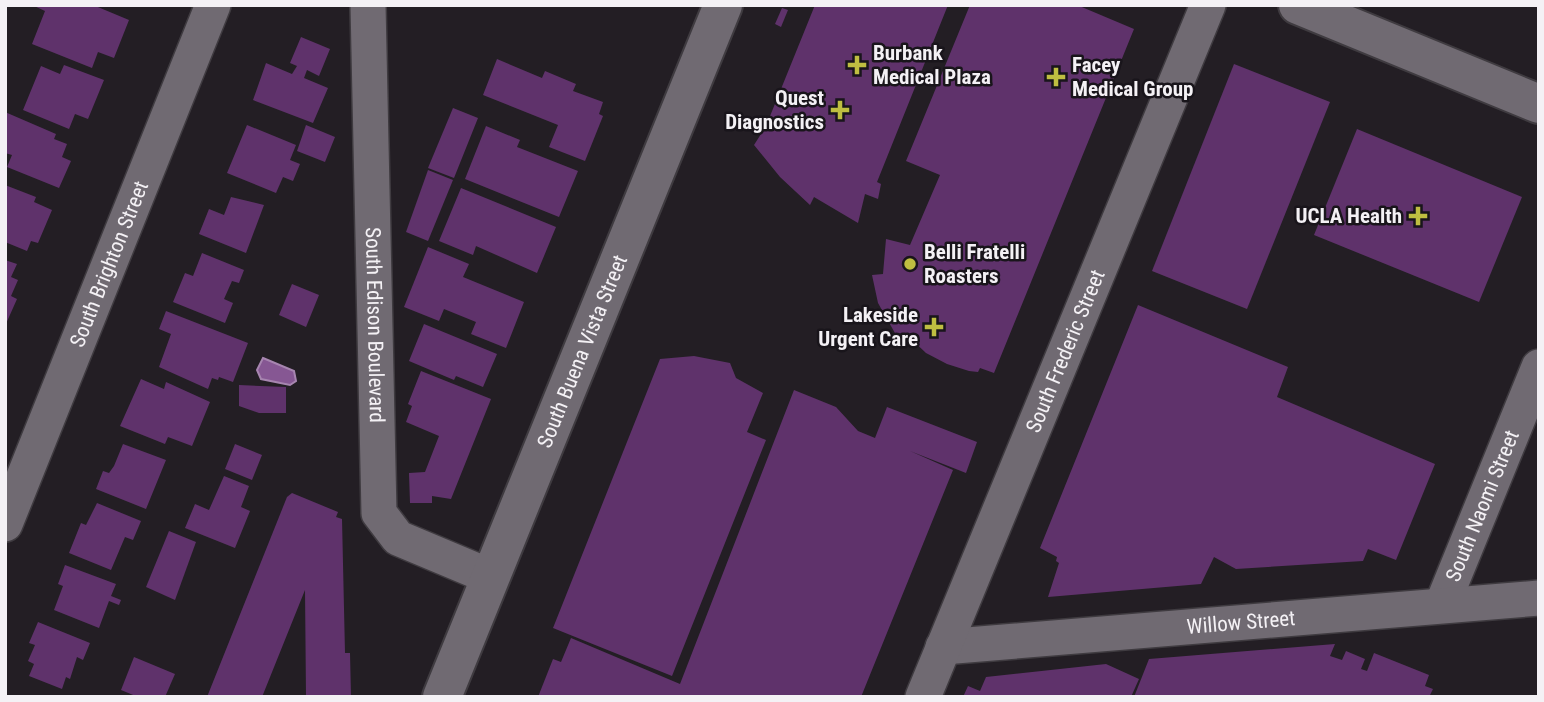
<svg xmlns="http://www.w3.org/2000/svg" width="1544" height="702" font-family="'Roboto Condensed',sans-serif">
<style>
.water{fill:#865793;stroke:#a785b0;stroke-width:2}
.building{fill:#5f326b}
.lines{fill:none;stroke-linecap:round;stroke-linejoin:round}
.street-casing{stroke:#3f3b40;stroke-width:38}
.secondary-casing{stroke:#3f3b40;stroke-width:42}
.street{stroke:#706a72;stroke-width:35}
.secondary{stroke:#706a72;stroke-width:38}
.poi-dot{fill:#bfbe41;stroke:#19151b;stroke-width:2.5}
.labels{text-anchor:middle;stroke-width:5;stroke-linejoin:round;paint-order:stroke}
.poi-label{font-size:21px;font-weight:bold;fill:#f4f1f5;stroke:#19151b;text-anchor:start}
.street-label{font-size:21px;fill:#f4f1f5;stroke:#19151b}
</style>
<rect width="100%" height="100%" fill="#231e24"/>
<polygon class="water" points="263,358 294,371 296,381 290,385 261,379 257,370"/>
<g class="building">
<polygon points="32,5 93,5 129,20 114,58 98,52 92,68 32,44 45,11"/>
<polygon points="815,5 948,5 877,182 881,184 878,199 865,194 858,223 814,197 810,205 780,177 754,145 766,126"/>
<polygon points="970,5 1077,5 1134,29 994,373 980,368 978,372 969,371 947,364 926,353 908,336 900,342 878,303 872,275 883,274 886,239 910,245 940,175 906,161"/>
<polygon points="782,8 788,10 781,27 775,24"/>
<polygon points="301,37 330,49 319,76 307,70 304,78 328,88 313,123 253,100 266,63 292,74 297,66 290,63"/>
<polygon points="497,59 542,78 545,71 576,84 573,91 603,102 599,114 603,116 585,161 549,147 558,125 483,95"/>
<polygon points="1234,64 1330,102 1247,309 1152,271"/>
<polygon points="64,65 104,80 88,119 75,114 69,129 23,110 41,66 60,74"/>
<polygon points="453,108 478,118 454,178 428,168"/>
<polygon points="5,112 56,134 54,139 67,144 62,157 71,161 59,188 7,167 12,155 5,153"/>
<polygon points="247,125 296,145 290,160 300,164 293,181 283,177 276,193 227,173"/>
<polygon points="306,125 335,137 325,162 297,151"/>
<polygon points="486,126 520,140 517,147 578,171 559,217 465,179"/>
<polygon points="1357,129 1522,197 1479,302 1314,235"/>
<polygon points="428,170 453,180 428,241 406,232"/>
<polygon points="5,185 36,197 34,202 52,210 38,243 31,241 27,251 5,242"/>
<polygon points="461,188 556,227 537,273 476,246 473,255 439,241"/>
<polygon points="231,197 264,205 246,253 199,234 209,209 224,215"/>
<polygon points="428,247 469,264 463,277 524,302 506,348 471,334 476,322 444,309 439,321 404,307"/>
<polygon points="202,253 244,270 239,283 232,281 224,299 233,303 225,323 173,302 185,273 193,276"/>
<polygon points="5,260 17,264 11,277 18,280 11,296 17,299 5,326"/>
<polygon points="292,284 319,295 306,327 279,315"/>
<polygon points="1138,305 1288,367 1277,397 1435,464 1396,560 1368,549 1363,561 1236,569 1214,557 1201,584 1048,597 1059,563 1056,561 1057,557 1040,548"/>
<polygon points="166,311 248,343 233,382 219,377 218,380 212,378 208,389 159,367 171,334 159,329"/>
<polygon points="424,324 497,354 483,387 456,376 454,380 409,361"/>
<polygon points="694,356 730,363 736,378 763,393 747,432 766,440 672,676 553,628 660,359"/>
<polygon points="421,371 491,399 451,499 432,496 432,503 410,503 409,473 425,472 439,436 406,422 412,406 408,404"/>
<polygon points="141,379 164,389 166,382 210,402 192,446 168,437 165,444 120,426"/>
<polygon points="239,385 286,387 286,413 259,413 239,406"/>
<polygon points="794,390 836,407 858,431 875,438 887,407 977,442 966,473 910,451 953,470 861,697 538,697 553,659 561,662 571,638 680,684"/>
<polygon points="123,444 166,460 146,509 96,489 103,471 109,473 114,466"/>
<polygon points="235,444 262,455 252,480 225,469"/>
<polygon points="224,476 249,486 241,507 250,511 235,548 185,528 195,504 209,510"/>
<polygon points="292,493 338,512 336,517 342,519 345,653 350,653 351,697 306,697 305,590 262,697 207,697 287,497"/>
<polygon points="97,503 141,521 133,540 125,537 111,570 69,553 81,523 86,525"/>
<polygon points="169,531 196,542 175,600 146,587"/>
<polygon points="65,565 116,584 111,596 121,600 119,605 109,601 99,628 54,610 63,586 58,584"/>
<polygon points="38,622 90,643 83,660 77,657 70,679 66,677 62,689 29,676 34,664 28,661 35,645 29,643"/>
<polygon points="1335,644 1330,656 1342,660 1346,651 1365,659 1361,669 1367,671 1374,653 1429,675 1425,686 1433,689 1429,697 1134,697 1149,659"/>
<polygon points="134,657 175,674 165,697 138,697 121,690"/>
<polygon points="1106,664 1139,679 1131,697 963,697 968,686 980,691 986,677"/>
</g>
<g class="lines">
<g class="street-casing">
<g id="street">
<path id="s1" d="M368,5l11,508 19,25 93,39"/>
<path id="s2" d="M5,524l208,-519"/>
<path id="s3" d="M1442,605l97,-238"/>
<path id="s4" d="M943,647l596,-49"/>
<path id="s5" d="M923,697l285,-692"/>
</g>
</g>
<g class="secondary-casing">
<g id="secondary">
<polyline points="1298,5 1539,104"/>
<path id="s6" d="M442,697l281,-692"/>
</g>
</g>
<use href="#street" class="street"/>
<use href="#secondary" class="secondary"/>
</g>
<g class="poi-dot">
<path d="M853.5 54.5h7v7h7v7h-7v7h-7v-7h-7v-7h7z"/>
<path d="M1052.5 66.5h7v7h7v7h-7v7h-7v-7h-7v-7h7z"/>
<path d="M836.5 99.5h7v7h7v7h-7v7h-7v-7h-7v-7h7z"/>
<path d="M1414.5 205.5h7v7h7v7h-7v7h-7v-7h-7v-7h7z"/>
<circle cx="910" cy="264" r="7"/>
<path d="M930.5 316.5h7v7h7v7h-7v7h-7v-7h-7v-7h7z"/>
</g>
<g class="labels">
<g class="poi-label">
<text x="873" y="60">Burbank<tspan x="873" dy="24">Medical Plaza</tspan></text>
<text x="1072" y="72">Facey<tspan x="1072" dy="24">Medical Group</tspan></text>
<text x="824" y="105" text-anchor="end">Quest<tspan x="824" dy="24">Diagnostics</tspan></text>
<text x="1402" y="223" text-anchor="end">UCLA Health</text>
<text x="924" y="259">Belli Fratelli<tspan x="924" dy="24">Roasters</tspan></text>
<text x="918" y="322" text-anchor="end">Lakeside<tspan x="918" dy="24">Urgent Care</tspan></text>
</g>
<g class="street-label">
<text dy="7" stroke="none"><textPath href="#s2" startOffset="280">South Brighton Street</textPath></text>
<text dy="7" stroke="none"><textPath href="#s1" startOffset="320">South Edison Boulevard</textPath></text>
<text dy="7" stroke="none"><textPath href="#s6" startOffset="373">South Buena Vista Street</textPath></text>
<text dy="7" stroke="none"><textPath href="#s5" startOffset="374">South Frederic Street</textPath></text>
<text dy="7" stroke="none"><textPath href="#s3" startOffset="107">South Naomi Street</textPath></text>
<text dy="7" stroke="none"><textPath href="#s4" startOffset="299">Willow Street</textPath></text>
</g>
</g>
<rect width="1544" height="702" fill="none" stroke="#f4f1f5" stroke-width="14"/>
</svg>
